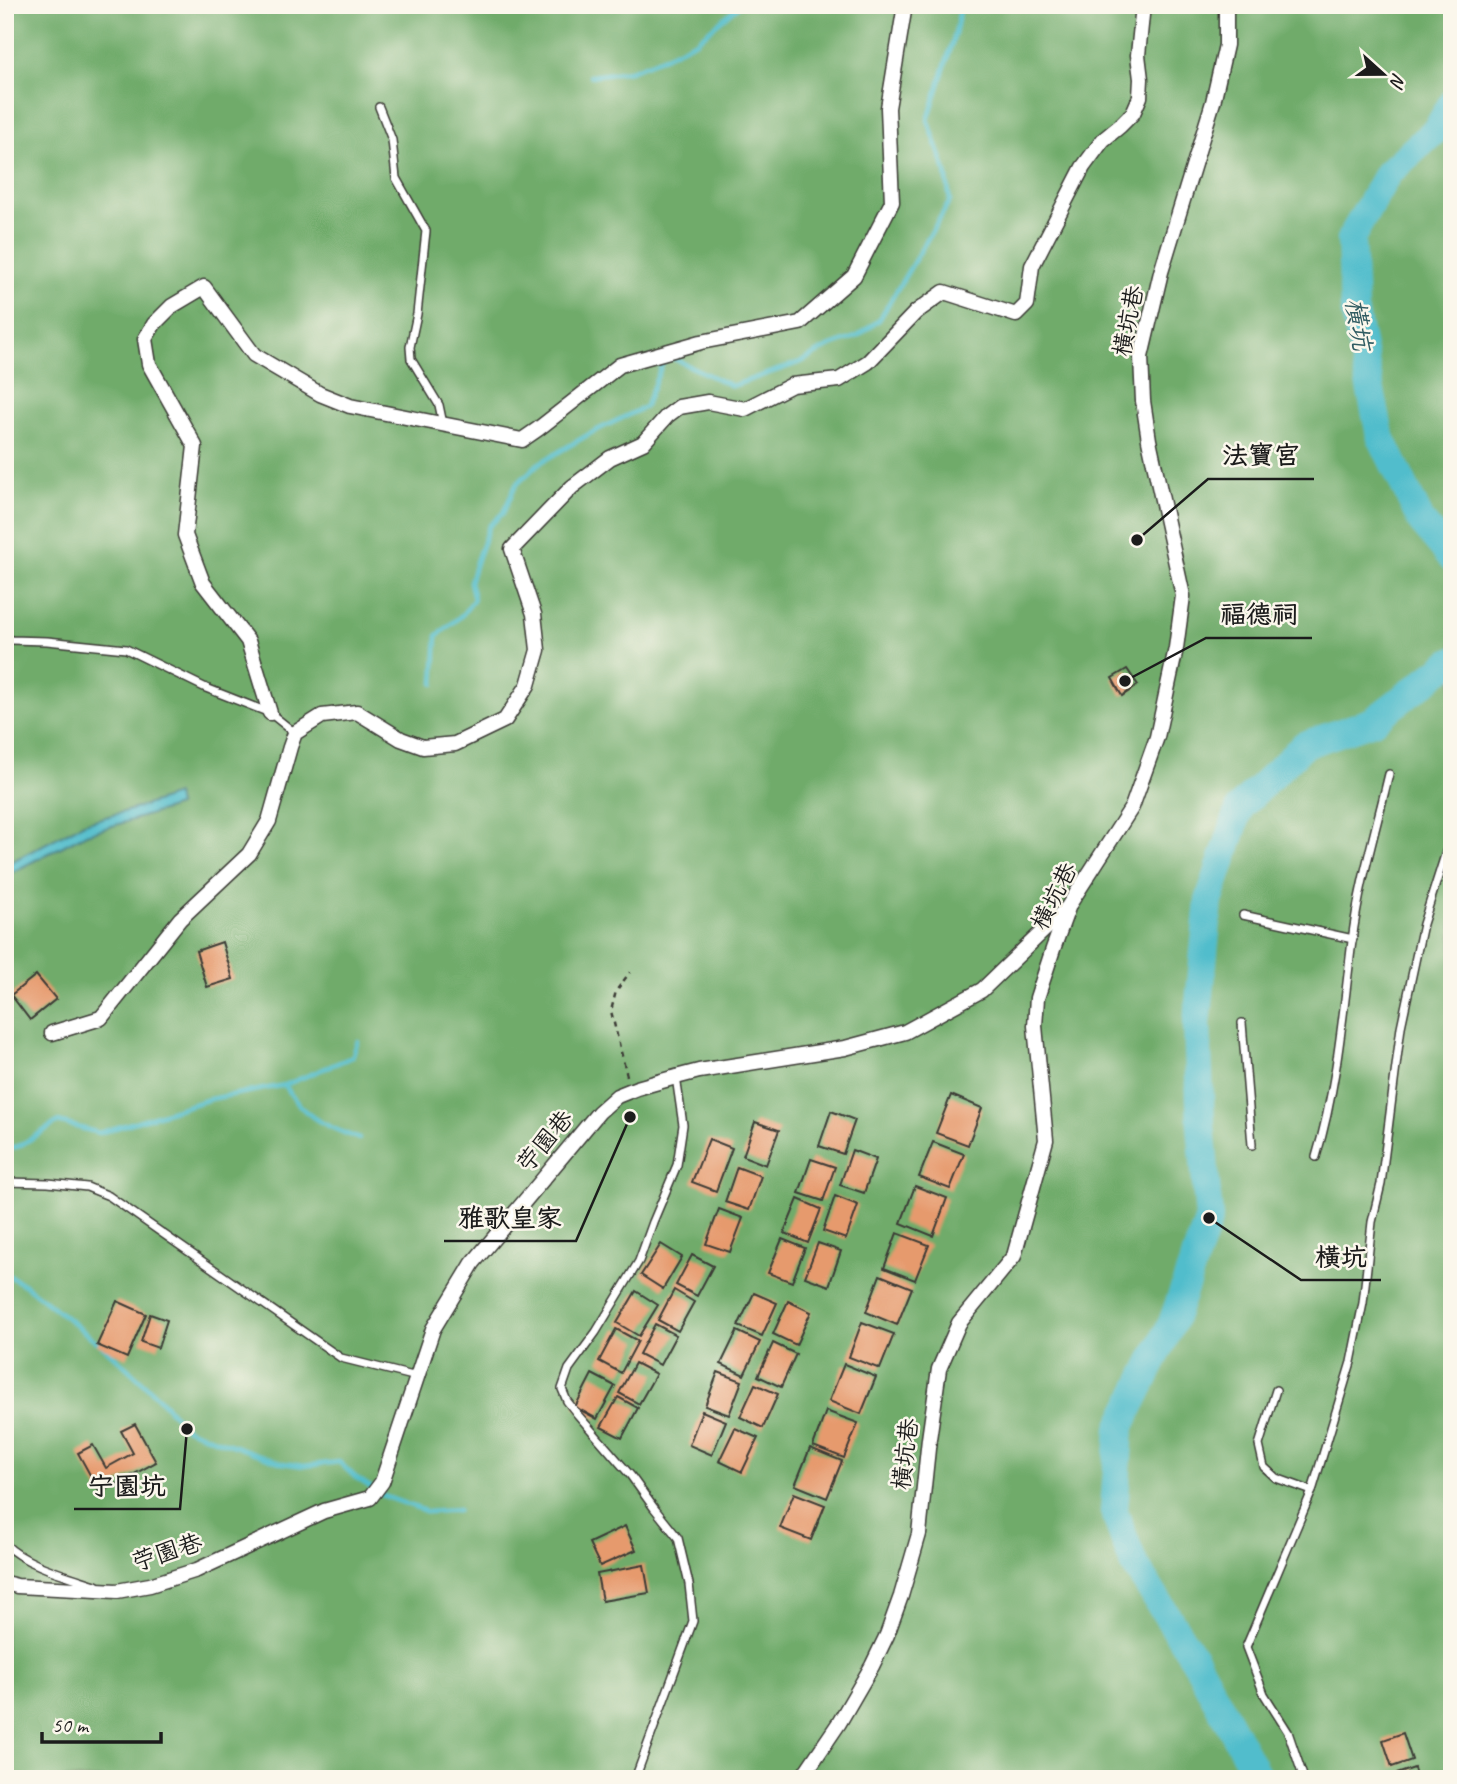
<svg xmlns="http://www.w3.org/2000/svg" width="1457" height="1784" font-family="Caveat,'LXGW WenKai TC',sans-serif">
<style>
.forest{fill:#70ab6b;stroke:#466444;stroke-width:2}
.water{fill:#51bdcc;stroke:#366c74;stroke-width:2}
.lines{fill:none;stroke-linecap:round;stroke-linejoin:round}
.stream{stroke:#51bdcc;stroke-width:4.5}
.river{stroke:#51bdcc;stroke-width:28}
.building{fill:#e69a6d}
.service-casing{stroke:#3b3a35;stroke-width:10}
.minor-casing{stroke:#3b3a35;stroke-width:17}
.path{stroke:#3b3a35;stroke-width:2.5;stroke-dasharray:5 5;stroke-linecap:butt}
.service{stroke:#fff;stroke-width:7}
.minor{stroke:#fff;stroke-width:14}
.labels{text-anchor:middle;stroke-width:5;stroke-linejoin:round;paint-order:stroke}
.street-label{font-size:24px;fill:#1c1c1c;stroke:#fbf7ec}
.water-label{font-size:26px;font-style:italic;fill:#315c62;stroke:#fbf7ec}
.leader{fill:none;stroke:#1c1c1c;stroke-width:2.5}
.callout-dot{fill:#1c1c1c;stroke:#fbf7ec;stroke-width:2.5}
.callout-label{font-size:26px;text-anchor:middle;font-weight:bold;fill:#1c1c1c;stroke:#fbf7ec;stroke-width:5;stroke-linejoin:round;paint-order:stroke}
</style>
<rect width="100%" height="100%" fill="#fbf7ec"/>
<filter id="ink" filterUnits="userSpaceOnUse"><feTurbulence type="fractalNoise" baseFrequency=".0143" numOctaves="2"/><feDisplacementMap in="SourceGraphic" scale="14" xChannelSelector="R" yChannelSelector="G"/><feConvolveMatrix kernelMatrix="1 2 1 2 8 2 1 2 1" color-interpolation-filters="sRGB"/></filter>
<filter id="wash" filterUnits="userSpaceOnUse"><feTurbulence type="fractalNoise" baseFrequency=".00686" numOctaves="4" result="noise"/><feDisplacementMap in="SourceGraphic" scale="28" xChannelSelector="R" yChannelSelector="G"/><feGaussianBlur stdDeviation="1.57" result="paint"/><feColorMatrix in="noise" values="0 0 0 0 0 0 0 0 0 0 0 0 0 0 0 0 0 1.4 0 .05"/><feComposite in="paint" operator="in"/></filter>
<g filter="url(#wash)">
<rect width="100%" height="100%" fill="#ece2c1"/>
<rect class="forest" x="5" y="5" width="1447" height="1774"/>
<polygon class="water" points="176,795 178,806 86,834 5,876 5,865 84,823 134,809"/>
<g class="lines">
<g class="stream">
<polyline points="590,76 630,71 660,59 696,41 740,5"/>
<polyline points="434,684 437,636 463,614 474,599 470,582 477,559 489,526 503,513 516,485 538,464 591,433 645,407 666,355 732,386 801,362 828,347 858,336 879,320 950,201 946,172 928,120 955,34 961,5"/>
<path d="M285,1085c19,34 40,40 74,54"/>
<polyline points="5,1150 19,1146 58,1122 99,1133 210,1099 285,1085 352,1057 358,1041"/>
<polyline points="5,1273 26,1286 111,1353 155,1394 187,1429 282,1463 304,1466 339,1462 355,1477 384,1496 428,1512 458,1510"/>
</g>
<g class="river">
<polyline points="1452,103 1437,129 1388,173 1351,238 1354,309 1380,435 1421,521 1452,558"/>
<polyline points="1259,1779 1195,1660 1133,1562 1114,1511 1120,1428 1172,1323 1209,1218 1201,1125 1197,1024 1209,901 1240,807 1304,745 1373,721 1452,661"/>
</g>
</g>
<g id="blocks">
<g class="building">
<polygon points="1127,669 1138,685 1122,696 1112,678"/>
<polygon points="222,942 233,979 207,987 196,951"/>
<polygon points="36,975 56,999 30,1020 11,995"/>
<polygon points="951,1095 982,1108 968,1145 936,1133"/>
<polygon points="831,1111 855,1120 843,1154 819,1146"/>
<polygon points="755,1122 779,1130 766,1165 743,1156"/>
<polygon points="709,1139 732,1148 716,1191 692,1182"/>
<polygon points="933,1142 964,1154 950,1189 919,1177"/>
<polygon points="852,1150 876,1159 864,1193 840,1185"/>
<polygon points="811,1159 835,1167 823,1201 799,1193"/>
<polygon points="737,1167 761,1176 749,1210 725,1202"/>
<polygon points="915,1186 947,1198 933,1236 901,1223"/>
<polygon points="835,1196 858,1205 846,1239 823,1231"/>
<polygon points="798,1199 821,1209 808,1243 784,1233"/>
<polygon points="719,1209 743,1218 730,1252 706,1244"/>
<polygon points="897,1233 929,1245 915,1280 884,1268"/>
<polygon points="782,1239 805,1248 792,1282 768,1273"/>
<polygon points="818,1243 841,1251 829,1286 805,1277"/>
<polygon points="661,1244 682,1257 663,1289 641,1275"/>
<polygon points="692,1255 713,1266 697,1296 676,1285"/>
<polygon points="880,1275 912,1288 897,1325 866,1312"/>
<polygon points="674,1290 694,1302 678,1331 658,1320"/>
<polygon points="636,1291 658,1305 639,1336 617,1323"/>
<polygon points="754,1293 777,1303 762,1336 738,1326"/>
<polygon points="117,1301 146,1314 127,1358 97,1345"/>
<polygon points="788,1301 811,1312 796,1345 773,1334"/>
<polygon points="150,1314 167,1320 158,1348 141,1342"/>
<polygon points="862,1322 894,1334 880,1369 849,1357"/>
<polygon points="655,1324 676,1335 660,1365 639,1354"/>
<polygon points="616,1329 638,1341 621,1373 599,1361"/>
<polygon points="737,1331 760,1342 744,1375 721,1364"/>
<polygon points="773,1343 796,1354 781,1387 758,1376"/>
<polygon points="635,1363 656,1374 639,1404 619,1393"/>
<polygon points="844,1364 876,1377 861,1414 829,1401"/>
<polygon points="718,1372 742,1381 729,1415 705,1406"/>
<polygon points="592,1374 615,1386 597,1419 575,1407"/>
<polygon points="755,1384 778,1394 763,1428 740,1417"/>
<polygon points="618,1397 638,1408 622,1438 601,1427"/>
<polygon points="702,1411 726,1421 712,1455 689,1445"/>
<polygon points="826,1411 858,1423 844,1458 813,1446"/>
<polygon points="135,1424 156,1462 100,1493 78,1453 93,1445 106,1468 133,1453 121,1431"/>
<polygon points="735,1428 758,1438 742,1472 719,1461"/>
<polygon points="810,1448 842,1461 827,1498 795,1485"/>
<polygon points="794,1493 825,1505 811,1540 780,1528"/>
<polygon points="625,1526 636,1550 600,1566 589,1543"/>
<polygon points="644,1565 649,1593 602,1601 597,1574"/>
<polygon points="1403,1733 1412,1760 1392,1767 1383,1740"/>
<polygon points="1414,1768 1417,1779 1395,1779 1394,1775"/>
</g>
</g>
</g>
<g filter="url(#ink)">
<use href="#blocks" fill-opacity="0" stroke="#3b3a35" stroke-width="2"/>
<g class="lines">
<g class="service-casing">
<g id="service">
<polyline points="379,107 392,140 396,178 426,231 417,314 410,347 411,359 439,405 443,424"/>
<polyline points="5,636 11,640 47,641 126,649 206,688 270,713 295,733"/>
<polyline points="1243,915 1353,939"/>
<polyline points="1242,1023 1252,1145"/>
<path d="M1316,1157c21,-70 27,-144 36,-216 7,-56 24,-112 37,-167"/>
<polyline points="5,1182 48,1183 87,1187 109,1196 341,1358 417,1377"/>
<polyline points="1276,1390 1259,1445 1264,1467 1276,1478 1312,1491"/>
<path d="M5,1544c20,21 64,32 91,41"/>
<polyline points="635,1779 693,1621 689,1584 678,1538 654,1508 631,1476 578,1415 567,1401 562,1389 569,1369 596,1332 639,1261 653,1222 677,1165 683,1125 676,1077"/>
<polyline points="1304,1779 1288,1732 1264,1694 1246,1647 1312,1491 1351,1362 1363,1303 1372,1222 1381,1184 1401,1027 1423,924 1452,833"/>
</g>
</g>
<g class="minor-casing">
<g id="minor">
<polyline points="270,713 248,641 203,583 185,535 195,446 149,364 145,339 154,324 172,306 204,287 254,355 320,394 350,406 522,440 538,429 620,365 701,342 800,323 854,276 892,202 888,108 905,5"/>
<polyline points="52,1033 101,1018 180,919 249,854 269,821 290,747 295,733 322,716 357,712 401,739 423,747 455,744 505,720 528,685 538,650 534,614 512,549 572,487 610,458 643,443 667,416 679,407 708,402 745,409 792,385 839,380 868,362 916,312 944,292 1016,315 1027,304 1032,266 1083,167 1103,140 1120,126 1133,113 1140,97 1141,79 1138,55 1143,5"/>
<polyline points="5,1583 17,1586 117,1591 150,1585 197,1570 324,1511 370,1498 382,1482 433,1329 473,1263 599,1112 617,1096 637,1088 676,1077 699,1071 845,1048 905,1032 982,990 1067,908"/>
<polyline points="801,1779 839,1723 872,1666 887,1635 901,1596 919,1534 929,1439 939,1369 959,1323 1014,1256 1046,1140 1035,1026 1037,998 1053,949 1069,905 1132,807 1157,737 1176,648 1183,596 1149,440 1143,401 1141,357 1161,272 1213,102 1226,45 1226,5"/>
</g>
</g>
<polyline class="path" points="627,1076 611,1011 616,991 630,972"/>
<use href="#service" class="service"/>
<use href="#minor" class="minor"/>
</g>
</g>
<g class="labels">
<g class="street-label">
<text transform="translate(1128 321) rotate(-79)" y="8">橫坑巷</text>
<text transform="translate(1054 896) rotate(-63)" y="8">橫坑巷</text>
<text transform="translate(545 1141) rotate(-50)" y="8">苧園巷</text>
<text transform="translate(905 1454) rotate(-83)" y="8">橫坑巷</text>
<text transform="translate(167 1552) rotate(-18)" y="8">苧園巷</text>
</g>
<g class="water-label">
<text transform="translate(1359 324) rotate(81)" y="9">橫坑</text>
</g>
</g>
<path class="leader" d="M1137 540L1208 479H1314M1125 681L1206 638H1312M630 1117L576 1241H444M1209 1218L1301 1280H1381M187 1429L180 1509H74"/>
<g class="callout-dot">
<circle cx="1137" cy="540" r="7"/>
<circle cx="1125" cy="681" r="7"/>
<circle cx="630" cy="1117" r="7"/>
<circle cx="1209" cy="1218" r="7"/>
<circle cx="187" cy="1429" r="7"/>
</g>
<g class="callout-label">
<text x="1261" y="464">法寶宮</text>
<text x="1259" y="623">福德祠</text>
<text x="510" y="1227">雅歌皇家</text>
<text x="1341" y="1266">橫坑</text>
<text x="127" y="1495">宁園坑</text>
</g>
<rect width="1457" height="1784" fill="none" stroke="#fbf7ec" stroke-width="28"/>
<g transform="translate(1383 74) rotate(111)" stroke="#fbf7ec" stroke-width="5" paint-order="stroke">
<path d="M0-5L12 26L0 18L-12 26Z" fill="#1c1c1c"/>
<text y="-10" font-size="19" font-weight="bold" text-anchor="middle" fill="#1c1c1c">N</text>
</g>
<path d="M42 1732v10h119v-10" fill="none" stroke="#1c1c1c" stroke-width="3.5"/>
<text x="52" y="1732" font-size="21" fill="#1c1c1c" stroke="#fbf7ec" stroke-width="5" paint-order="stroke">50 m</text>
</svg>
